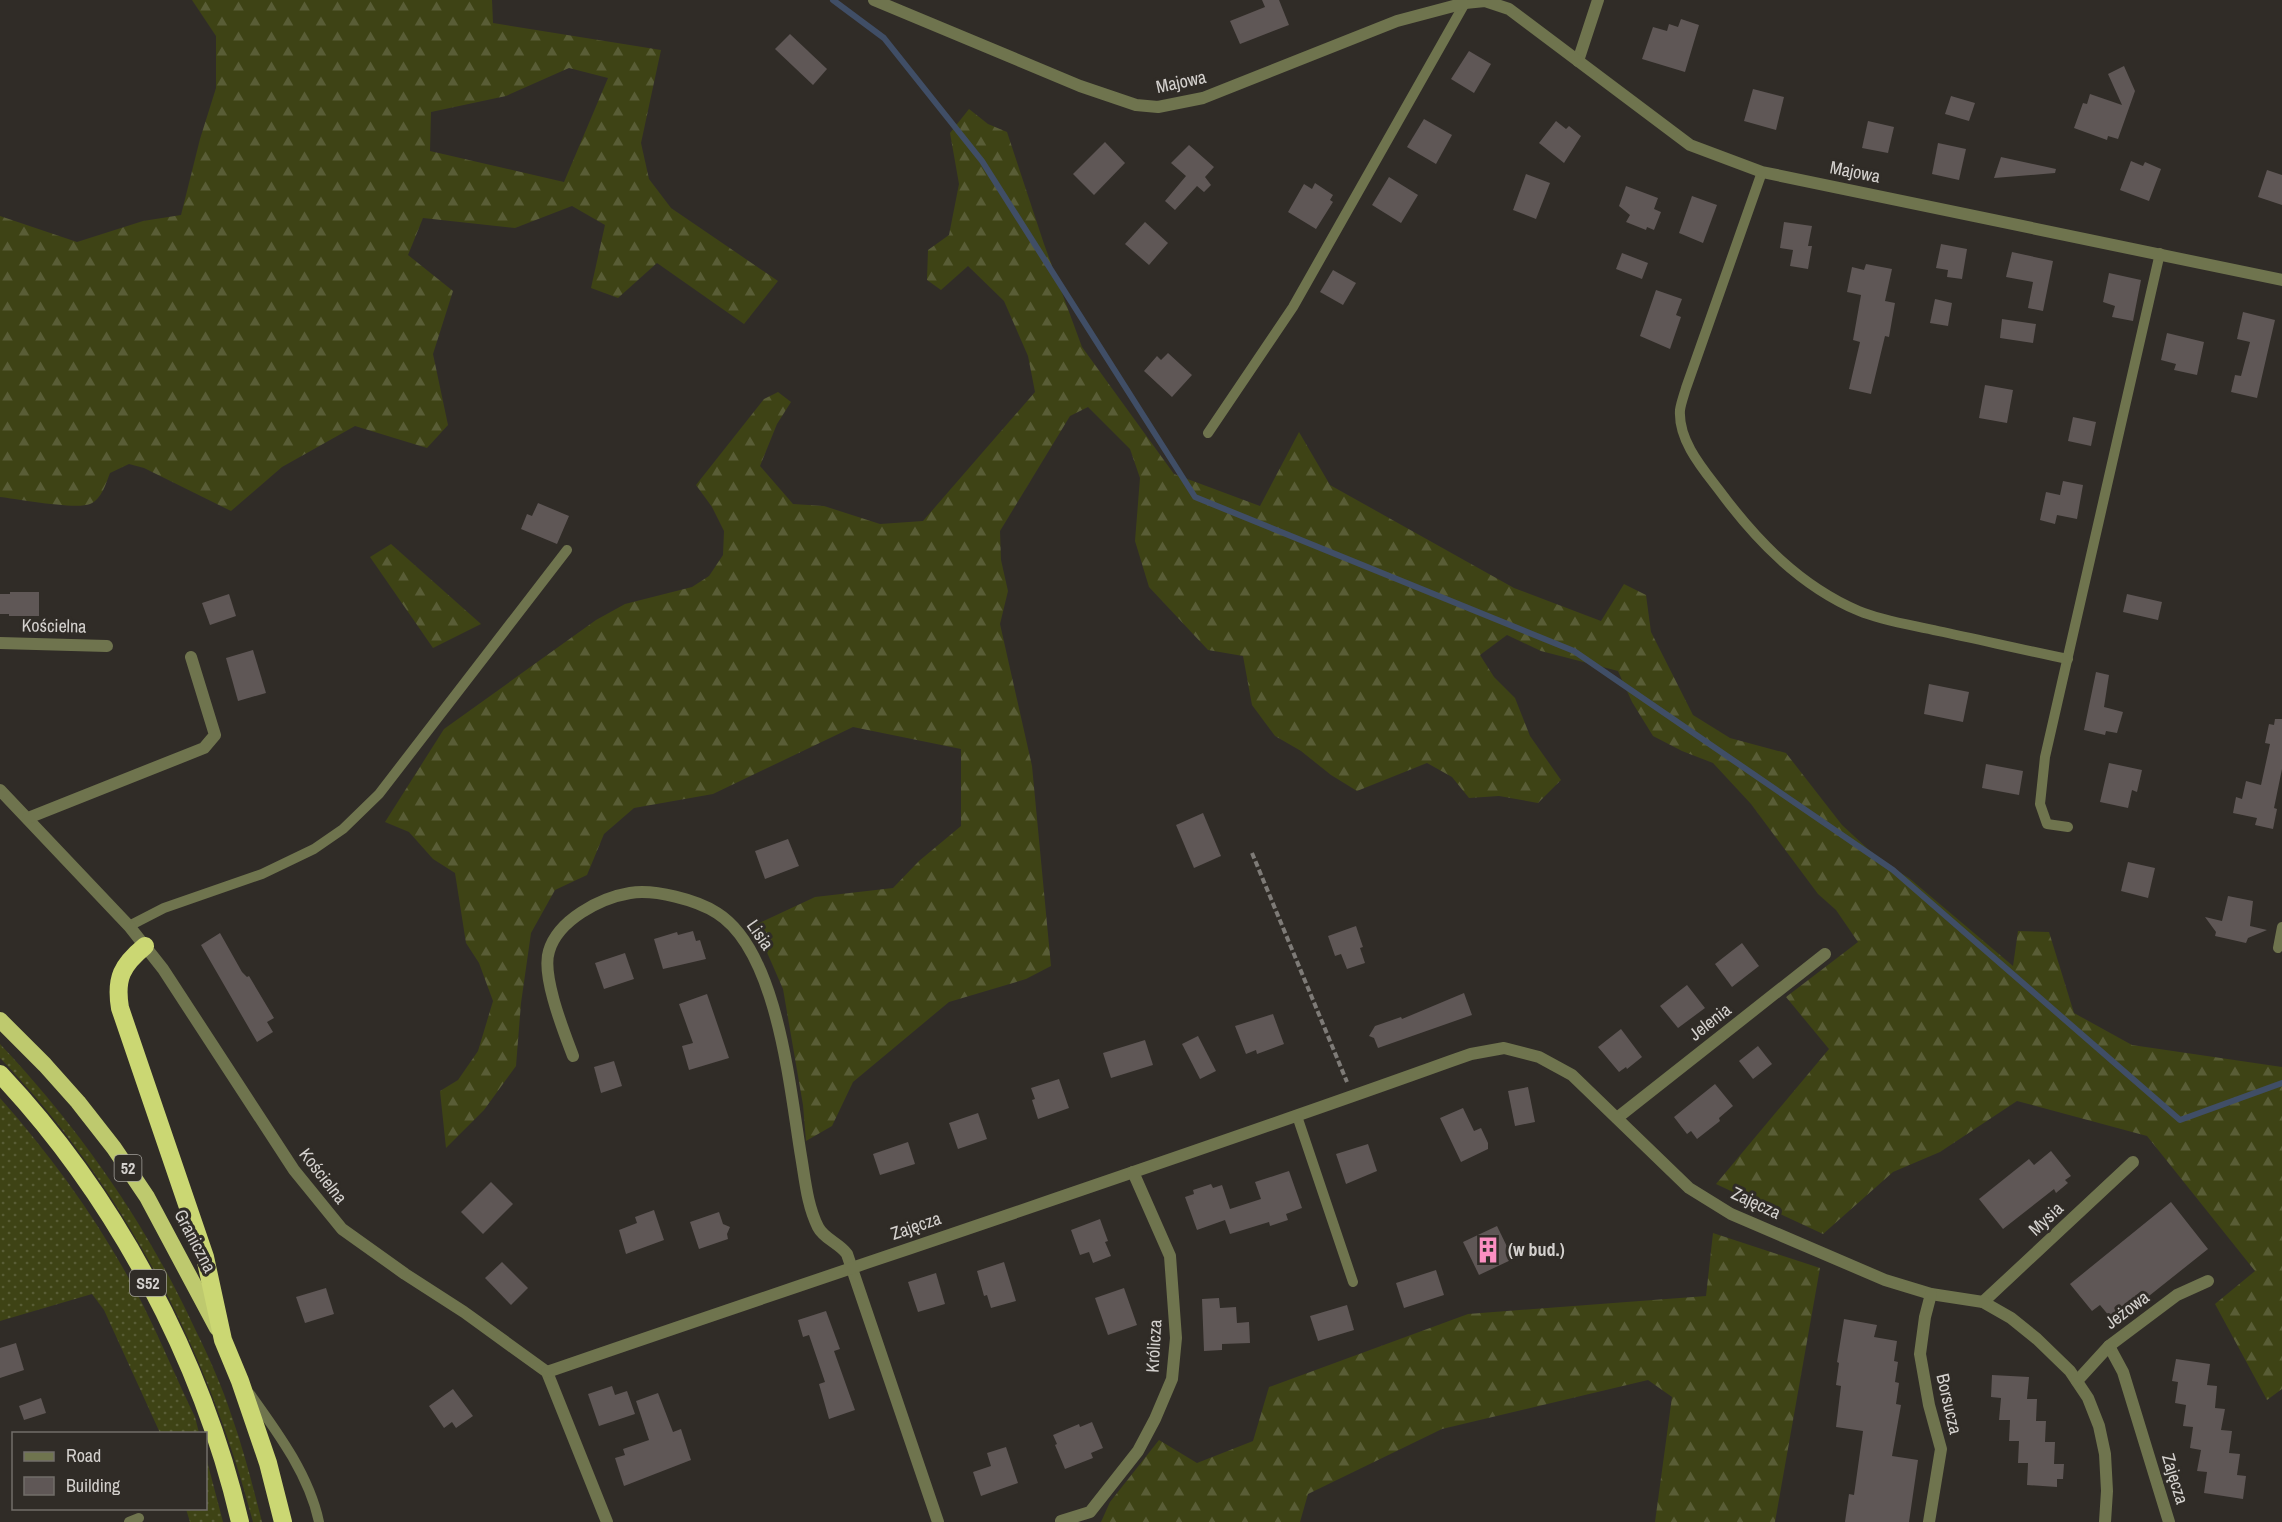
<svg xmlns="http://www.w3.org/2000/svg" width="2282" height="1522" font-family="'Archivo Narrow',sans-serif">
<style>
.grass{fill:url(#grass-dots)}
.forest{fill:url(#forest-firs);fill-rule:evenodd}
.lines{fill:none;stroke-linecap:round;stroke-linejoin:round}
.stream{stroke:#404e66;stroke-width:6}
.building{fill:#5f5756}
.path{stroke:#7e7b77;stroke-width:4;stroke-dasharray:6 3;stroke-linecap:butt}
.service{stroke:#6f744e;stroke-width:10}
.minor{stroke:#6f744e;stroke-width:12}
.tertiary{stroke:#6f744e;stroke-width:12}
.trunk{stroke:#bec96e;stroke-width:16}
.motorway{stroke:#cbd773;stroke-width:18}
.labels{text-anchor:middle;stroke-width:6;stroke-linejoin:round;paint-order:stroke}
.shield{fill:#302c27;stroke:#a3a09c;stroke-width:1.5}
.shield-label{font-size:16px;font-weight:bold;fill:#d4d1ce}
.street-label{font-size:18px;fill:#d4d1ce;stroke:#302c27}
.poi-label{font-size:18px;font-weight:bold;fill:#d4d1ce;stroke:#302c27;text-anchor:start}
</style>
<defs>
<pattern id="grass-dots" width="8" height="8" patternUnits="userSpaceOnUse" patternTransform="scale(1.5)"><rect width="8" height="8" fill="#3e4315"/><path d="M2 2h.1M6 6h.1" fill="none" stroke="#595d36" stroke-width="1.8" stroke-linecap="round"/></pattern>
<pattern id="forest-firs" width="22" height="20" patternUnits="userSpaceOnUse" patternTransform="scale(1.5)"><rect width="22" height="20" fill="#3e4315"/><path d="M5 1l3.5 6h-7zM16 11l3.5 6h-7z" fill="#595d36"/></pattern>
</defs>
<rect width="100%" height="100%" fill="#302c27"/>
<g class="grass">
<path d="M0,1044c80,85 146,179 195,285 14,28 27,57 37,88 12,34 21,70 30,105h-9c-45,-172 -129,-335 -253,-464z"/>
<path d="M0,1098c55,62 105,132 143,207 18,36 34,75 52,112l4,16h-39l-56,-123 -12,-16 -92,27z"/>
<polygon points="206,1457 223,1522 190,1522 186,1509 206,1508"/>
</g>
<g class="forest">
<path d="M192,0h300l1,23 168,27 -20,93 8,36 22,29 107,73 -34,43 -87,-61 -39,35 -27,-10 14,-63 -33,-19 -57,22 -92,-10 -15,37 45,36 -20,63 15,71 -21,23 -72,-22 -73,41 -51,44 -87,-43 -15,-4 -19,9c-4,10 -8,26 -20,31 -14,6 -72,-5 -90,-7v-281l77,26 66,-21 38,-6 19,-76 16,-51v-52zM569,68l39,10 -44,104 -134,-31 1,-39 75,-16z"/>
<polygon points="969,109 988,124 1007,132 1044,244 1082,347 1174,474 1260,506 1299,432 1330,485 1514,588 1601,621 1624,584 1646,595 1651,632 1693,715 1730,738 1786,753 1842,825 1881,861 1909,878 2013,966 2018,931 2049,932 2074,1013 2132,1045 2282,1067 2282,1389 2267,1400 2215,1304 2255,1271 2147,1136 2017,1101 1940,1152 1893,1172 1823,1234 1716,1184 1829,1049 1786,997 1858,942 1836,910 1818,894 1751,804 1713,763 1682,751 1653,736 1632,702 1618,671 1541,651 1507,635 1480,655 1494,677 1515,698 1530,736 1561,780 1538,803 1499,796 1469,798 1452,777 1427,763 1357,791 1331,775 1301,751 1275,736 1252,705 1243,656 1208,650 1149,587 1135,541 1140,478 1130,449 1088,407 1070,416 1000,531 1001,560 1008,591 1000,624 1032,766 1051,966 1026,979 949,1002 853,1082 832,1126 806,1141 803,1105 783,989 755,925 815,897 893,888 919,861 961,826 961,749 853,727 713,794 634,808 604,834 587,875 555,890 531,933 521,1003 516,1066 484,1110 446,1148 440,1091 458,1080 478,1051 493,1001 479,963 466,943 455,873 433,859 409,832 385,822 444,729 596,620 625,604 692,587 709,576 723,555 724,531 712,507 696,485 764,399 778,392 791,402 777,424 760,466 793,504 824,506 880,524 923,521 1035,392 1028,356 1004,301 968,266 941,290 927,280 928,250 949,235 959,184 950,133"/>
<polygon points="391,544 481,624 433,648 370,557"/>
<polygon points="1713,1233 1820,1268 1775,1522 1655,1522 1672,1397 1648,1380 1442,1429 1308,1494 1300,1522 1101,1522 1110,1502 1159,1440 1197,1463 1253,1441 1269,1387 1468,1314 1706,1296"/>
</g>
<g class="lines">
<polyline class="stream" points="833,0 884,38 982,161 1195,497 1574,651 1893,870 2180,1120 2282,1083"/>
</g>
<g class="building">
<polygon points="1262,0 1279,0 1289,25 1240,44 1230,21 1265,7"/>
<polygon points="1681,19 1699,25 1685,72 1642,59 1653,27 1667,31 1669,24 1678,27"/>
<polygon points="790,34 827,69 813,85 775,49"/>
<polygon points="1469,51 1491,64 1474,93 1451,79"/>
<polygon points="2124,66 2135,91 2118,139 2108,136 2107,140 2074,128 2083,103 2087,104 2090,94 2122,105 2108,74"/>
<polygon points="1753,89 1784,97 1776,130 1744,121"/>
<polygon points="1951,96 1975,103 1969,121 1945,114"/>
<polygon points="1424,119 1452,135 1436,164 1407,147"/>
<polygon points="1556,121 1566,129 1569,126 1581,136 1564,163 1539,143"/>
<polygon points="1868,121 1894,127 1888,153 1862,148"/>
<polygon points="1105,142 1125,163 1094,195 1073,174"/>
<polygon points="1938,143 1966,149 1959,180 1932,174"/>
<polygon points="1189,145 1214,167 1205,177 1211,185 1204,192 1197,186 1175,210 1165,201 1186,176 1171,163"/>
<polygon points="2001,157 2056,169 2055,173 1994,178"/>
<polygon points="2131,161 2143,166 2145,162 2161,169 2149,201 2120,190"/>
<polygon points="2267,170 2282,175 2282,205 2258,197"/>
<polygon points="1526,174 1550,183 1536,219 1513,210"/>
<polygon points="1389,177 1418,195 1401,223 1372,205"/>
<polygon points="1315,183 1333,195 1330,200 1333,202 1316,229 1288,212 1304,184 1312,189"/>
<polygon points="1626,186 1658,198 1654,209 1661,212 1654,230 1647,227 1646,230 1626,222 1630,215 1619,206"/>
<polygon points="1692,196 1717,205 1703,243 1679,233"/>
<polygon points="1145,222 1168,243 1149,265 1125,244"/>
<polygon points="1784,222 1812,226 1808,246 1812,246 1808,269 1790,266 1793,250 1780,248"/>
<polygon points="1941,244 1967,249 1962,279 1947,277 1948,270 1936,268"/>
<polygon points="2012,252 2053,261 2043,311 2028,308 2033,282 2006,277"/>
<polygon points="1622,253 1648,263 1642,279 1616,269"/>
<polygon points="1866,264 1892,269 1885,301 1895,303 1889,337 1885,336 1871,394 1849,389 1860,342 1853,340 1861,295 1847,292 1852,267 1864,270"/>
<polygon points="1333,270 1356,283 1343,305 1320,292"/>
<polygon points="2109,273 2141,280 2133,321 2112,317 2115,306 2103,302"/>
<polygon points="1656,290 1682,299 1676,315 1681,317 1670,349 1640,336"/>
<polygon points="1935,299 1952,303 1948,326 1930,323"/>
<polygon points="2243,312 2275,320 2257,398 2231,392 2235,375 2241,376 2250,342 2237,339"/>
<polygon points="2002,319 2036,324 2033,343 2000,338"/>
<polygon points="2167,333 2204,342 2197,375 2174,370 2176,364 2161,360"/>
<polygon points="1168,353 1192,375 1172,397 1144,371 1157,356 1161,360"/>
<polygon points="1985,385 2013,390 2007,423 1979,418"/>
<polygon points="2073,417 2096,422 2091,446 2068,441"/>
<polygon points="2063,481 2083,485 2077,519 2057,515 2055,524 2040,520 2046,492 2060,495"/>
<polygon points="538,503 569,516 557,544 521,529 527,514 532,516"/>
<polygon points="10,592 39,592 39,616 9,616 9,614 0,614 0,594 10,594"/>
<polygon points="229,594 236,616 210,625 202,603"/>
<polygon points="2127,594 2162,602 2158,620 2123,612"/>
<polygon points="253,650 266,693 238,701 226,658"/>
<polygon points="2096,672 2109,675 2104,707 2123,712 2117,733 2106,731 2105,735 2084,730"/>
<polygon points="1929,684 1969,692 1963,722 1924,714"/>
<polygon points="2275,719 2282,719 2282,769 2274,808 2277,809 2273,829 2255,825 2257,818 2233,813 2236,797 2242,799 2246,781 2261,785 2270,744 2265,743 2269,724 2274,725"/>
<polygon points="2109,763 2142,770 2137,792 2132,790 2128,808 2100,802"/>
<polygon points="1986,764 2023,771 2019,795 1982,788"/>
<polygon points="1203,813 1221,856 1194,868 1176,825"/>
<polygon points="788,839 799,866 765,879 755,851"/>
<polygon points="2128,862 2155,868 2148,898 2121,891"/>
<polygon points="2228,896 2253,901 2250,926 2267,930 2248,938 2246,943 2215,936 2216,932 2205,917 2222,921"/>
<polygon points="1356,926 1363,947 1360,948 1365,963 1347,969 1341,954 1335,956 1328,936"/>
<polygon points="693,931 696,941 700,940 706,959 663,969 654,939 677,932 678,935"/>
<polygon points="220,933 242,972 247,977 249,976 274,1018 267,1022 273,1032 257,1042 201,945"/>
<polygon points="1742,943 1759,966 1732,987 1715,964"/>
<polygon points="625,953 634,979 604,989 595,963"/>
<polygon points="1687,985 1705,1008 1678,1028 1660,1006"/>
<polygon points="1464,993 1472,1015 1378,1048 1374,1038 1369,1036 1375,1026 1401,1017 1402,1019"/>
<polygon points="707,994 729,1058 689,1070 682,1046 693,1043 679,1004"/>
<polygon points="1273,1014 1284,1044 1257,1054 1256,1050 1246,1054 1235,1026"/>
<polygon points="1621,1029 1642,1057 1627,1069 1626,1067 1619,1072 1598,1047"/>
<polygon points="1198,1036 1216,1071 1200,1079 1182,1044"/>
<polygon points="1145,1040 1153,1065 1111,1078 1103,1053"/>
<polygon points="1758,1046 1772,1064 1753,1079 1739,1061"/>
<polygon points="614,1061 622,1086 601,1093 594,1067"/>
<polygon points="1059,1079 1069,1108 1038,1119 1032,1100 1035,1099 1031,1088"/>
<polygon points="1715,1084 1733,1106 1719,1118 1720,1121 1697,1139 1691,1131 1687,1134 1674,1117"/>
<polygon points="1528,1087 1535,1122 1515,1126 1508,1091"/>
<polygon points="1463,1108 1474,1131 1481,1128 1488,1143 1488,1149 1461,1162 1440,1118"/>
<polygon points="978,1113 987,1139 958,1149 949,1123"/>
<polygon points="908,1142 915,1164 880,1175 873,1154"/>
<polygon points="1368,1144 1377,1171 1346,1184 1336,1154"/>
<polygon points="2051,1151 2071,1176 2065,1180 2068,1183 2056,1193 2054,1189 2003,1229 1979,1199 2029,1159 2034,1165"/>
<polygon points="1289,1171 1302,1208 1286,1214 1288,1220 1270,1226 1269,1222 1230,1234 1225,1220 1197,1230 1185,1197 1194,1194 1193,1190 1211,1184 1213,1188 1222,1185 1230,1209 1261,1199 1255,1182"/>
<polygon points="491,1182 513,1204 483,1234 461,1212"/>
<polygon points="2171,1202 2208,1249 2115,1323 2100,1305 2092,1311 2070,1284"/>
<polygon points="654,1210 664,1240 626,1254 619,1230 637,1223 635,1217"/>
<polygon points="719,1212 723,1224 730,1227 727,1234 728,1239 699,1249 690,1222"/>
<polygon points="1100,1219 1108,1241 1105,1242 1111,1256 1093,1263 1089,1252 1080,1255 1071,1230"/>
<polygon points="1497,1226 1513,1259 1479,1275 1463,1242"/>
<polygon points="502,1262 528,1288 511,1305 485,1278"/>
<polygon points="1004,1262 1016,1301 991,1308 987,1295 984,1296 977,1271"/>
<polygon points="1436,1270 1444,1295 1404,1308 1396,1283"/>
<polygon points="936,1273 945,1304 918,1312 908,1282"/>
<polygon points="326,1288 334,1314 305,1323 296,1297"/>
<polygon points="1124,1288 1137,1325 1108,1335 1095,1298"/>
<polygon points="1219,1298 1220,1308 1236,1307 1237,1323 1249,1322 1250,1343 1222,1344 1222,1350 1204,1351 1202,1299"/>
<polygon points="1347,1305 1354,1330 1318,1341 1310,1316"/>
<polygon points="826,1311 840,1349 834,1351 855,1410 829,1419 819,1384 825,1382 809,1335 803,1337 798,1320"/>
<polygon points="1844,1319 1877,1325 1874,1337 1897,1341 1894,1361 1898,1362 1895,1382 1899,1383 1896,1404 1901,1405 1892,1456 1918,1460 1909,1522 1845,1522 1849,1494 1854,1495 1863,1431 1836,1427 1841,1386 1836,1385 1839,1363 1837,1362"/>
<polygon points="16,1343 24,1370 0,1378 0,1348"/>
<polygon points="2176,1359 2210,1364 2207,1385 2217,1386 2215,1408 2225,1409 2221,1430 2232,1431 2229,1453 2240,1454 2237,1475 2246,1476 2243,1499 2204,1493 2207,1472 2197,1471 2201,1450 2190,1448 2193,1427 2183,1426 2186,1405 2175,1403 2178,1382 2172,1381"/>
<polygon points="1992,1375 2029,1377 2027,1399 2037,1399 2036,1421 2046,1421 2045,1442 2055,1442 2054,1464 2064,1464 2063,1479 2057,1479 2057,1487 2027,1485 2028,1463 2018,1463 2019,1441 2009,1441 2010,1420 1999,1420 2001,1398 1991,1397"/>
<polygon points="612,1386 615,1395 627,1391 635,1414 599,1426 588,1394"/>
<polygon points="453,1389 473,1416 456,1428 452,1422 444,1428 429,1406"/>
<polygon points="658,1393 673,1432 681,1429 691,1460 624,1486 615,1458 625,1455 623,1449 649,1440 636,1401"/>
<polygon points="41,1398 46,1413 24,1420 19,1406"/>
<polygon points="1092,1422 1103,1448 1091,1453 1093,1458 1065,1469 1055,1445 1057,1444 1053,1435 1079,1424 1080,1427"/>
<polygon points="1006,1447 1018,1483 981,1496 973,1472 991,1466 987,1453"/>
</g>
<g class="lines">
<polyline class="path" points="1252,853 1347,1082"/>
<g class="service">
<path d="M1762,172l-76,216c-2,7 -5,15 -6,22 -2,30 22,58 39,80 37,50 81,96 140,121 24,10 53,14 79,20 43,9 86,19 130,28"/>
<polyline points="1208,433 1293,307 1465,3"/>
<polyline points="2068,827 2047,824 2040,804 2045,757 2160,253"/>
<polyline points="129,926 164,908 262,874 314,849 343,829 379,794 567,550"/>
<polyline points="2278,948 2282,927"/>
<polyline points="1297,1116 1353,1282"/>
<path d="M250,1394c28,39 59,81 69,128"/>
<polyline points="129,1522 139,1518"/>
</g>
<g class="minor">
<polyline points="1578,61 1598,0"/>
<polyline points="0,643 107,646"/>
<polyline points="0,790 129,926 163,969 294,1170 342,1229 405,1274 464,1312 547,1372 607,1522"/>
<polyline points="28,818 204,748 215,735 191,657"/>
<path d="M573,1056c-9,-24 -32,-81 -24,-105 9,-31 51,-53 81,-58 25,-4 67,7 87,20 61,38 73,177 84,243 4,23 6,49 17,71 6,12 21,16 29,27l91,268"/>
<polyline points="1617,1118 1825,954"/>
<polyline points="1983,1302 2133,1162"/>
<polyline points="2109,1346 2123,1372 2169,1522"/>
<path d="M547,1372c301,-104 604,-203 904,-311l20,-7 33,-6 35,9 33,18 117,113 42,26 154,66 46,14 52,8 28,16 26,21 33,32 18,27 11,28 6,28 2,37 -2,31"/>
<polyline points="2077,1381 2109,1346 2177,1295 2208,1281"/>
<polyline points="1061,1521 1090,1512 1138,1451 1155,1419 1172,1379 1176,1338 1170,1256 1133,1172"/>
<polyline points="1929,1522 1941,1449 1929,1405 1920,1354 1925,1317 1931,1294"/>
</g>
<polyline class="tertiary" points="874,0 1080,86 1136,105 1158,107 1203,98 1397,21 1465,3 1485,1 1509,9 1690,145 1762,172 2282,280"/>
<polyline class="trunk" points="0,1020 45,1065 78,1102 114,1148 147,1197 217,1328"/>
<g class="motorway">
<path d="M145,946c-23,19 -30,32 -25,62l85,249 18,83 17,41 28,82 15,59"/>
<path d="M0,1074c115,122 202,285 240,448"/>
</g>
</g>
<defs>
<g id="building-bare" transform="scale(2.07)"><path d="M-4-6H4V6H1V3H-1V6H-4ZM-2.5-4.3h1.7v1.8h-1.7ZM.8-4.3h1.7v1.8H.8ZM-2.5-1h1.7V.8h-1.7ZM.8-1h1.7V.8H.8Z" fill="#fc8fc2" stroke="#302c27" stroke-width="2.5" paint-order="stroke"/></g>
</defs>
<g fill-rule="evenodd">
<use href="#building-bare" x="1488" y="1250"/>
</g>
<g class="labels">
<g class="shield">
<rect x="114.5" y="1155" width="27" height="26" rx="4.5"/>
<rect x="130" y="1270" width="36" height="26" rx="4.5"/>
</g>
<g class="shield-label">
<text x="128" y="1174">52</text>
<text x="148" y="1289">S52</text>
</g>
<g class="street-label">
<text transform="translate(1181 82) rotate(-12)" y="6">Majowa</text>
<text transform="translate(1855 172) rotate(11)" y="6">Majowa</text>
<text transform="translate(54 626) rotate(1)" y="6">Kościelna</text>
<text transform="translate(760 935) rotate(55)" y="6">Lisia</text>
<text transform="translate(1710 1022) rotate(-38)" y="6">Jelenia</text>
<text transform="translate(323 1176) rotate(52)" y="6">Kościelna</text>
<text transform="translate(1756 1203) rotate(25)" y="6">Zajęcza</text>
<text transform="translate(2046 1219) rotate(-43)" y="6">Mysia</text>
<text transform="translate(916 1226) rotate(-19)" y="6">Zajęcza</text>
<text transform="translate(195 1241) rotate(62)" y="6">Graniczna</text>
<text transform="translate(2127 1310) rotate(-37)" y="6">Jeżowa</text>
<text transform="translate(1154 1346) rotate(-87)" y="6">Królicza</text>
<text transform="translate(1949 1404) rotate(77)" y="6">Borsucza</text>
<text transform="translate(2175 1479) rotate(73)" y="6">Zajęcza</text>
</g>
<g class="poi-label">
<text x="1508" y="1256">(w bud.)</text>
</g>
</g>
<rect x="12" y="1432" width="195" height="78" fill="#302c27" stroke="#726e6a" stroke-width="1.5"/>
<rect x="24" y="1452" width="30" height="9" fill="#6f744e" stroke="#726e6a" stroke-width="1.5"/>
<text x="66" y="1462" font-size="18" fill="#d4d1ce">Road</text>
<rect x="24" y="1477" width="30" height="18" fill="#5f5756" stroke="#726e6a" stroke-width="1.5"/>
<text x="66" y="1492" font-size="18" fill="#d4d1ce">Building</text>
</svg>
